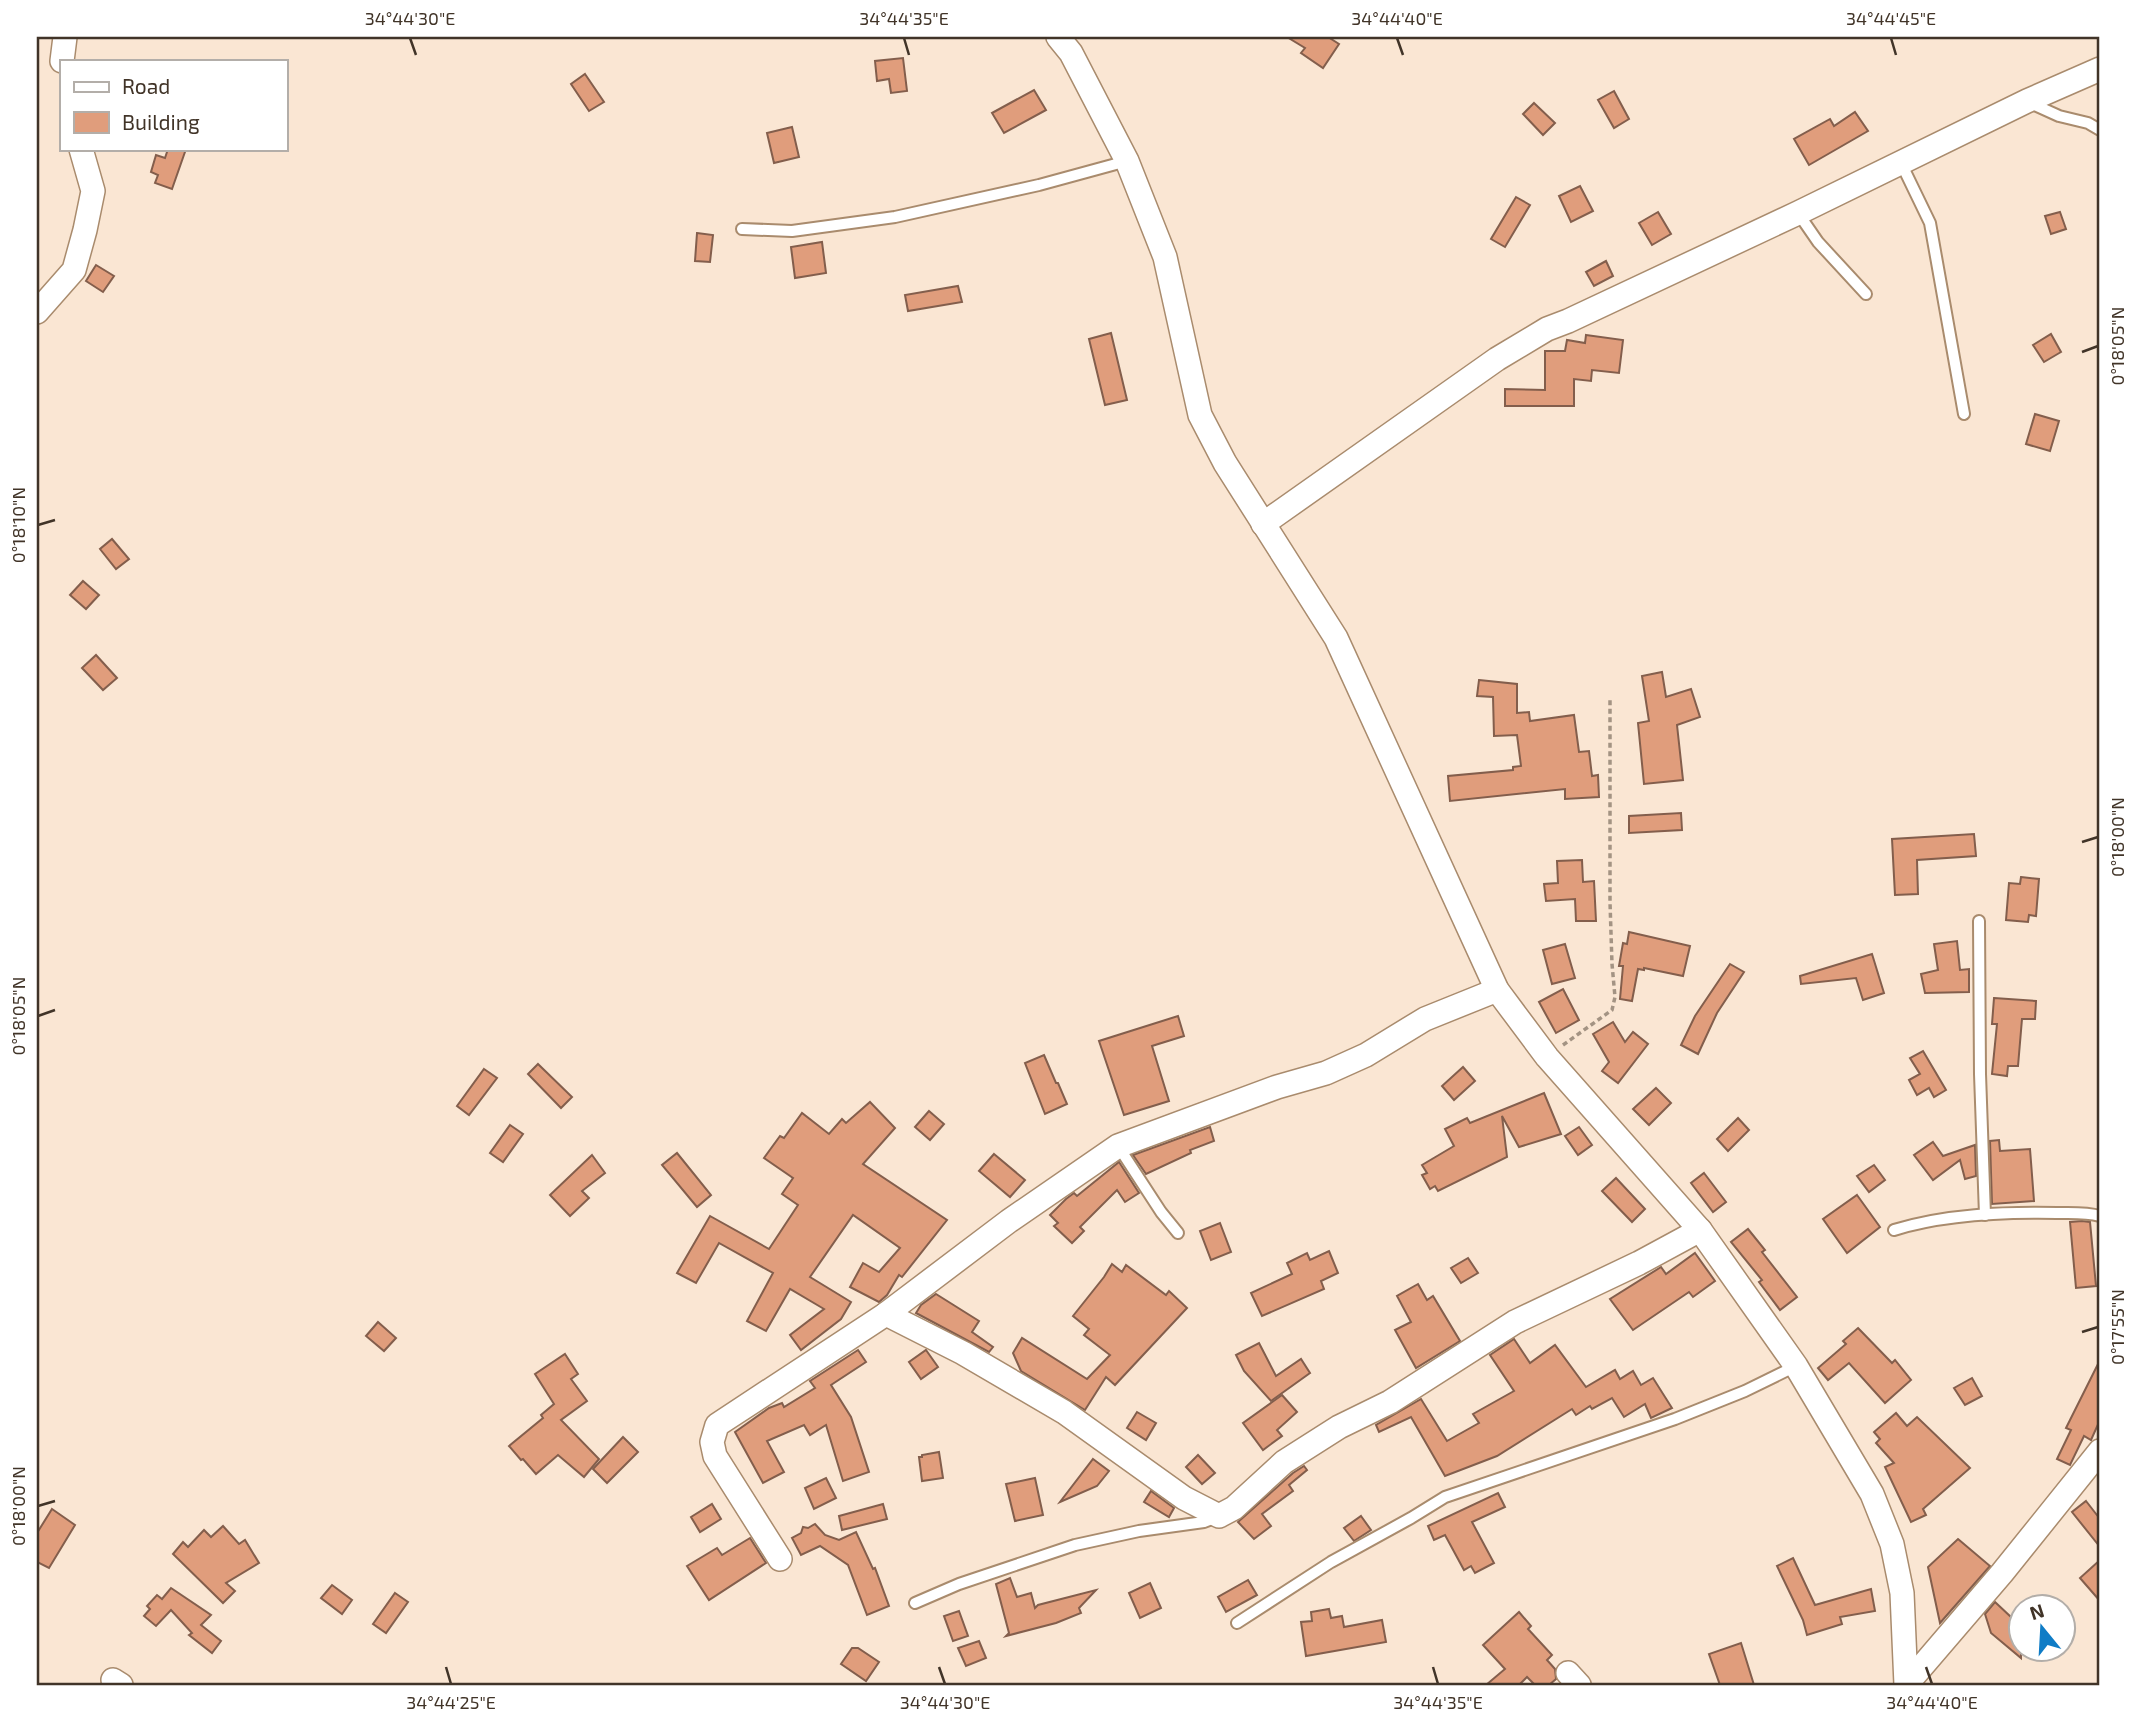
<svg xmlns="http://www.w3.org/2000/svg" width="2137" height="1722" font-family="'Exo 2',sans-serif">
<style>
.building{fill:#e09d7c;stroke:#835e4c;stroke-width:2}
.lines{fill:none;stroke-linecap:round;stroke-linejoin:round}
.service-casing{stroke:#a98b6d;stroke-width:14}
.minor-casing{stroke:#a98b6d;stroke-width:26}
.path{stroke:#a39383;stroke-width:3.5;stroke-dasharray:5 3.5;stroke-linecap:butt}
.service{stroke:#fff;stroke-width:10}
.minor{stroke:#fff;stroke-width:23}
.ticks{fill:none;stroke:#413428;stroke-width:2.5}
.neatline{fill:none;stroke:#413428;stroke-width:2.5}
.ticks-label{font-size:18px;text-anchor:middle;fill:#413428}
</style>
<rect width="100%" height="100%" fill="#fae6d3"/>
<g class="building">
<polygon points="1287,37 1328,37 1339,44 1323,68 1301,53 1305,48"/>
<polygon points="903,58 907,91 891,93 889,79 877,81 875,61"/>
<polygon points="585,74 604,102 589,111 571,84"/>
<polygon points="1034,90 1046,110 1004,133 992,113"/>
<polygon points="1614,91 1629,119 1614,128 1598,100"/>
<polygon points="1534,103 1555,123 1543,135 1523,114"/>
<polygon points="1855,112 1868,131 1809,165 1794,139 1830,119 1834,126"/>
<polygon points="792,127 799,157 774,163 767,133"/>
<polygon points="168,149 186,149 172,189 155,183 158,175 151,172 156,155 165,158"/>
<polygon points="1580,186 1593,211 1571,222 1559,196"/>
<polygon points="1516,197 1530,205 1505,247 1491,239"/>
<polygon points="1658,212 1671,234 1652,245 1639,223"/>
<polygon points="2060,212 2066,229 2051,234 2045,216"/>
<polygon points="697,233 713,235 710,262 695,261"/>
<polygon points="822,242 826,273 795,278 791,247"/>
<polygon points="1606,261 1613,276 1594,286 1586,272"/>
<polygon points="96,265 114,276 103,292 86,281"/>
<polygon points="958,286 962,302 908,311 905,295"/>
<polygon points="1111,333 1127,400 1105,405 1089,339"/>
<polygon points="2051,334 2061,352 2044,362 2033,345"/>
<polygon points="1586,335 1623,340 1619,373 1592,370 1591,381 1574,379 1574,406 1505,406 1505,389 1545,390 1545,351 1565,351 1567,340 1585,343"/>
<polygon points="2035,414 2059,421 2050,451 2026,444"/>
<polygon points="112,539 129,559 116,569 100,549"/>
<polygon points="83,581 99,595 86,609 70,595"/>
<polygon points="96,655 117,678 103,690 82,668"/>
<polygon points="1662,672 1666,697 1691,689 1700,717 1677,725 1683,780 1644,784 1638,723 1649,721 1642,676"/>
<polygon points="1479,680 1517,684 1517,713 1529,712 1530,721 1574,715 1579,752 1589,751 1592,776 1598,775 1599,797 1565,799 1565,789 1450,801 1448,776 1513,770 1513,767 1521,766 1517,735 1494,736 1493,697 1477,696"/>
<polygon points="1681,813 1682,830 1629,833 1629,816"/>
<polygon points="1974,834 1976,856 1917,860 1918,894 1895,895 1892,839"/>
<polygon points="1582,860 1583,882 1594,881 1596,921 1576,921 1575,899 1546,901 1544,884 1558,883 1557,861"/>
<polygon points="2021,877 2039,879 2036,916 2029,915 2028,922 2006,920 2009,883 2020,884"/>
<polygon points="1629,932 1690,946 1683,976 1644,968 1644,970 1638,969 1632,1001 1620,999 1623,966 1619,966 1623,943 1627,944"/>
<polygon points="1957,941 1960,970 1969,969 1969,992 1925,993 1921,974 1938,970 1934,944"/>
<polygon points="1565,944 1575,978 1552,984 1543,950"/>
<polygon points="1872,954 1884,993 1863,1000 1856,978 1801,984 1800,976"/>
<polygon points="1730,964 1744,972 1717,1013 1698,1054 1681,1045 1695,1016"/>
<polygon points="1563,989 1579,1020 1556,1033 1539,1002"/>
<polygon points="1994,998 2036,1001 2035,1019 2022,1019 2018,1066 2008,1066 2007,1076 1992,1074 1997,1024 1992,1024"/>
<polygon points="1178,1016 1184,1036 1152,1046 1169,1101 1124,1115 1099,1041"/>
<polygon points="1613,1022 1625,1042 1633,1032 1648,1044 1618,1083 1602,1071 1609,1062 1593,1034"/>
<polygon points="1923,1051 1946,1090 1934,1097 1929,1088 1917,1095 1909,1080 1920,1074 1910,1058"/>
<polygon points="1044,1055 1056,1083 1058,1083 1067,1104 1045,1114 1025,1063"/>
<polygon points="538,1064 572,1097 561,1108 528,1074"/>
<polygon points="1463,1067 1475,1081 1454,1100 1442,1086"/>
<polygon points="484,1069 497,1078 469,1115 457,1106"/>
<polygon points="1656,1088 1671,1103 1649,1125 1633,1109"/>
<polygon points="1544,1093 1561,1134 1519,1147 1502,1116 1507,1157 1438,1191 1435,1186 1430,1189 1422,1175 1427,1173 1422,1165 1454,1146 1445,1129 1467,1118 1470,1123"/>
<polygon points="870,1102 895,1128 863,1164 947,1220 902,1277 899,1275 887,1295 879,1302 850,1287 863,1263 879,1272 900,1248 853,1215 810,1277 851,1302 841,1319 801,1350 790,1335 824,1309 790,1289 766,1331 747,1321 773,1273 719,1243 696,1283 677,1273 710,1216 769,1249 798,1205 782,1194 793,1178 764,1158 780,1136 784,1138 802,1113 829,1134 842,1119 846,1123"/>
<polygon points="929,1111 944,1124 930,1140 915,1127"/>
<polygon points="1738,1118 1749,1130 1728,1151 1717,1139"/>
<polygon points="510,1125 523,1134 503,1162 490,1153"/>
<polygon points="1210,1127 1214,1141 1190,1150 1191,1153 1146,1174 1133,1155"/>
<polygon points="1579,1127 1592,1145 1578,1155 1565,1136"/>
<polygon points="1999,1140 2000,1151 2030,1149 2034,1201 1992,1204 1990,1141"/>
<polygon points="1933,1142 1943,1156 1975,1145 1976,1176 1965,1179 1960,1160 1933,1180 1914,1155"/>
<polygon points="677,1153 711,1195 697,1207 662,1165"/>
<polygon points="994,1154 1025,1180 1010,1197 979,1171"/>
<polygon points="592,1155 605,1173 582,1191 589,1198 570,1216 550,1195"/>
<polygon points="1119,1162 1139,1193 1125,1202 1117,1190 1080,1227 1084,1231 1072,1243 1054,1226 1058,1223 1050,1215 1066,1199 1074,1193 1077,1196"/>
<polygon points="1874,1165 1885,1180 1869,1192 1857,1176"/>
<polygon points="1704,1173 1726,1202 1713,1212 1691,1183"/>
<polygon points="1616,1178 1645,1209 1632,1222 1602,1191"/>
<polygon points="1857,1195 1880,1227 1847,1253 1823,1219"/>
<polygon points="2082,1221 2090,1222 2096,1286 2076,1288 2070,1222"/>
<polygon points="1220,1223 1231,1252 1211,1260 1200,1231"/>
<polygon points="1748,1229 1765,1250 1762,1252 1797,1297 1780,1310 1759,1282 1762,1280 1731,1242"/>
<polygon points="1329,1251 1338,1273 1321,1281 1324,1289 1262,1316 1251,1293 1292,1274 1287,1263 1307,1253 1310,1260"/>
<polygon points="1695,1253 1715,1281 1693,1297 1689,1292 1633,1330 1610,1299 1661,1267 1666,1274"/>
<polygon points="1468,1258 1478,1273 1461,1283 1451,1268"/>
<polygon points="1112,1264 1122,1272 1126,1265 1166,1295 1169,1291 1187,1308 1115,1385 1106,1377 1085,1410 1021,1371 1013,1353 1022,1338 1087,1379 1110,1355 1084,1335 1089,1329 1073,1316 1104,1277"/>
<polygon points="1418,1284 1427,1300 1433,1296 1460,1341 1416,1368 1395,1330 1411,1322 1397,1296"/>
<polygon points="936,1294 979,1321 972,1332 993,1347 989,1352 916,1313 921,1305"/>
<polygon points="378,1322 396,1338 384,1351 366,1336"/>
<polygon points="1858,1328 1892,1363 1895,1360 1911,1380 1885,1403 1849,1363 1828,1380 1818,1368 1846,1344 1843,1341"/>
<polygon points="1514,1339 1530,1363 1555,1345 1586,1387 1615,1370 1620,1379 1633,1371 1641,1385 1653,1378 1672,1408 1651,1418 1645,1404 1624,1417 1612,1398 1592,1409 1590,1406 1576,1415 1572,1409 1497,1456 1445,1476 1411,1417 1379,1432 1376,1425 1421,1399 1447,1441 1479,1423 1473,1414 1514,1391 1490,1355"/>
<polygon points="1259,1343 1276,1376 1301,1359 1310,1373 1271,1401 1244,1371 1236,1355"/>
<polygon points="858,1350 866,1362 831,1385 851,1417 869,1472 843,1481 826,1425 810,1435 804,1425 767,1441 784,1472 763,1483 735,1432 769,1408 782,1403 784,1407 815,1388 810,1381"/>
<polygon points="926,1350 938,1367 921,1379 909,1362"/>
<polygon points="565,1354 578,1374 571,1379 587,1401 561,1420 599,1459 584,1477 558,1455 536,1474 523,1459 521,1460 509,1446 543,1418 541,1415 554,1404 535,1374"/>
<polygon points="2100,1360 2100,1420 2091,1440 2084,1436 2070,1465 2057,1459 2071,1430 2066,1428"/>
<polygon points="1972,1378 1982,1396 1965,1405 1954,1388"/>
<polygon points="1282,1395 1297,1412 1277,1430 1282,1436 1263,1450 1243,1423"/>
<polygon points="1137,1412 1156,1423 1146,1440 1127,1428"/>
<polygon points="1896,1413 1907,1426 1917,1417 1970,1468 1923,1509 1926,1515 1911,1522 1885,1467 1894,1463 1876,1443 1880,1439 1874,1432"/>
<polygon points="623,1437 638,1452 607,1483 593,1469"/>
<polygon points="939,1452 943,1478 922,1481 919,1457 922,1457 922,1455"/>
<polygon points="1198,1455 1215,1473 1202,1484 1186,1467"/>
<polygon points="1093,1459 1109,1471 1097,1486 1060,1502"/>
<polygon points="1304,1466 1307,1470 1289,1485 1293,1491 1262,1514 1271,1526 1254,1539 1238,1522 1293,1473"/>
<polygon points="826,1478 836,1498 814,1509 805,1488"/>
<polygon points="1035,1478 1043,1515 1015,1521 1006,1484"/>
<polygon points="1151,1491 1174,1508 1169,1517 1144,1502"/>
<polygon points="1498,1493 1505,1507 1472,1522 1494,1563 1475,1573 1471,1566 1464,1570 1445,1535 1434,1540 1428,1526"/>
<polygon points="2086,1501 2100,1519 2100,1547 2072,1512"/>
<polygon points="712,1504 721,1519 700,1532 691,1517"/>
<polygon points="883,1504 887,1519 842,1530 839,1516"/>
<polygon points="52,1509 75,1525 49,1568 37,1562 37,1533"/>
<polygon points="1361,1516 1371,1530 1354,1541 1344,1528"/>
<polygon points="815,1524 825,1535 839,1540 856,1532 873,1569 875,1568 889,1606 867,1615 848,1565 820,1546 801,1555 792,1538 801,1533 803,1527 808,1528"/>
<polygon points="223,1526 239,1544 245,1540 259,1563 226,1583 235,1591 223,1603 173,1554 183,1542 188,1547 204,1530 211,1537"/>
<polygon points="750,1538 766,1563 709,1600 687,1566 717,1548 722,1555"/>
<polygon points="1958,1539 1990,1566 1940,1623 1928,1567"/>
<polygon points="1793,1558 1815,1605 1871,1589 1875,1611 1840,1617 1842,1624 1807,1635 1803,1620 1777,1566"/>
<polygon points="2100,1560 2100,1601 2080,1578"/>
<polygon points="1010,1578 1017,1597 1031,1593 1035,1608 1038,1605 1096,1590 1079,1608 1081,1613 1056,1623 1006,1636 1009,1633 996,1584"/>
<polygon points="1248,1580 1257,1595 1226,1612 1218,1597"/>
<polygon points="1150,1583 1161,1608 1140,1618 1129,1593"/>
<polygon points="332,1585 352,1600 342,1614 321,1598"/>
<polygon points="171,1588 211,1615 201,1625 221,1641 212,1653 189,1635 192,1633 171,1610 156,1626 144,1616 150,1609 147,1606 157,1595 162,1599"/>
<polygon points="395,1593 408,1602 386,1633 373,1624"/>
<polygon points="1995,1602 2011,1617 2021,1606 2021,1658 1991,1633 1985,1614"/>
<polygon points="1329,1609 1331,1618 1342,1616 1344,1627 1382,1620 1386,1642 1306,1656 1301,1622 1312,1621 1311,1612"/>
<polygon points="959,1611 968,1636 953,1641 944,1616"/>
<polygon points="1519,1612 1531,1626 1528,1629 1552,1655 1547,1660 1555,1669 1556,1679 1549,1685 1535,1685 1527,1677 1519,1685 1486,1685 1505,1669 1483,1645"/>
<polygon points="979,1641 986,1658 966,1666 958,1648"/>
<polygon points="1741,1643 1754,1685 1720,1685 1709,1654"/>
<polygon points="852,1648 858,1648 879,1662 866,1681 841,1664"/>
</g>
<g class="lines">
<g class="service-casing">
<g id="service">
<polyline points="2028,102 2059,116 2088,123 2100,130"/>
<polyline points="1901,163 1930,223 1964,414"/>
<polyline points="1798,213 1818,242 1866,294"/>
<polyline points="742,229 792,231 895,217 1039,185 1127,161"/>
<polyline points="1979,921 1980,1074 1985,1215"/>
<polyline points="1118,1146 1161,1212 1178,1233"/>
<path d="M1894,1230c51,-16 110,-18 163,-17 14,0 29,-1 43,3"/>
<polyline points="915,1603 959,1584 1075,1545 1139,1531 1204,1522 1217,1517"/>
<polyline points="1237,1623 1331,1562 1411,1518 1445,1497 1675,1419 1745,1391 1796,1366"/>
</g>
</g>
<g class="minor-casing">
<g id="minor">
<polyline points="1058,37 1071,53 1127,161 1165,257 1200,415 1225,463 1336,638 1497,990 1547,1057 1700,1230 1796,1366 1872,1494 1892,1544 1902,1593 1906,1685"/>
<polyline points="62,61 65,37"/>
<polyline points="37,312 74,270 85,230 93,191 81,149"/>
<polyline points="1263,524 1497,359 1547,329 1568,321 1798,213 2027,101 2100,69"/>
<polyline points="886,1314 963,1353 1064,1412 1184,1498 1219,1516 1234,1508 1284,1462 1339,1427 1390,1402 1515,1322 1639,1263 1700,1230"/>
<polyline points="780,1559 715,1456 712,1442 717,1425 886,1314 1009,1221 1118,1146 1277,1087 1326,1073 1366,1055 1425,1019 1497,990"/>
<polyline points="1568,1673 1579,1685"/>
<polyline points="113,1680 121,1685"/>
<polyline points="1906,1685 2002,1573 2100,1451"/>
</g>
</g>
<polyline class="path" points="1563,1045 1612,1010 1615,997 1612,964 1610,902 1610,698"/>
<use href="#service" class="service"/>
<use href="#minor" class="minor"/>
</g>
<path class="ticks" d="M410,38l6,17M904,38l5,17M1397,38l6,17M1891,38l5,17M2082,352l16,-6M38,525l17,-5M2082,842l16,-5M38,1016l17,-6M2082,1332l16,-5M38,1506l17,-5M446,1667l5,17M939,1667l6,17M1433,1667l5,17M1926,1667l6,17"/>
<rect width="2137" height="1722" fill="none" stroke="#ffffff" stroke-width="77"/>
<rect x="60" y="60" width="228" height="91" fill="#ffffff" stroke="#b3aea9" stroke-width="2"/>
<rect x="74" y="82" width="35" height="10" fill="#ffffff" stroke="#b3aea9" stroke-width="2"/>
<text x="122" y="94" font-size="21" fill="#413428">Road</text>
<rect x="74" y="112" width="35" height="21" fill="#e09d7c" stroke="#b3aea9" stroke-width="2"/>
<text x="122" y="130" font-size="21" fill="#413428">Building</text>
<g transform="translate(2042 1628) rotate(342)"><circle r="33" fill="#ffffff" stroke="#b3aea9" stroke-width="2"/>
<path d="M0-5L12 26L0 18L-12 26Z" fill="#0f7cc6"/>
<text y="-10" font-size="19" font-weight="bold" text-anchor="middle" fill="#413428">N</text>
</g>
<rect x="38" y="38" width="2060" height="1646" class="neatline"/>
<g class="ticks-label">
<text x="410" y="25">34°44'30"E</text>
<text x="904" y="25">34°44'35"E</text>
<text x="1397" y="25">34°44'40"E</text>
<text x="1891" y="25">34°44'45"E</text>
<text transform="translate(2118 346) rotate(-90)" y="6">0°18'05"N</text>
<text transform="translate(19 525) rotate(-90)" y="6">0°18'10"N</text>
<text transform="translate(2118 837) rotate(-90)" y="6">0°18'00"N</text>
<text transform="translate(19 1016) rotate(-90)" y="6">0°18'05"N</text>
<text transform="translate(2118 1327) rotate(-90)" y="6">0°17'55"N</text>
<text transform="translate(19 1506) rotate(-90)" y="6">0°18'00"N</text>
<text x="451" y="1709">34°44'25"E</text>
<text x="945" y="1709">34°44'30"E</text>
<text x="1438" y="1709">34°44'35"E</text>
<text x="1932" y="1709">34°44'40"E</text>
</g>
</svg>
